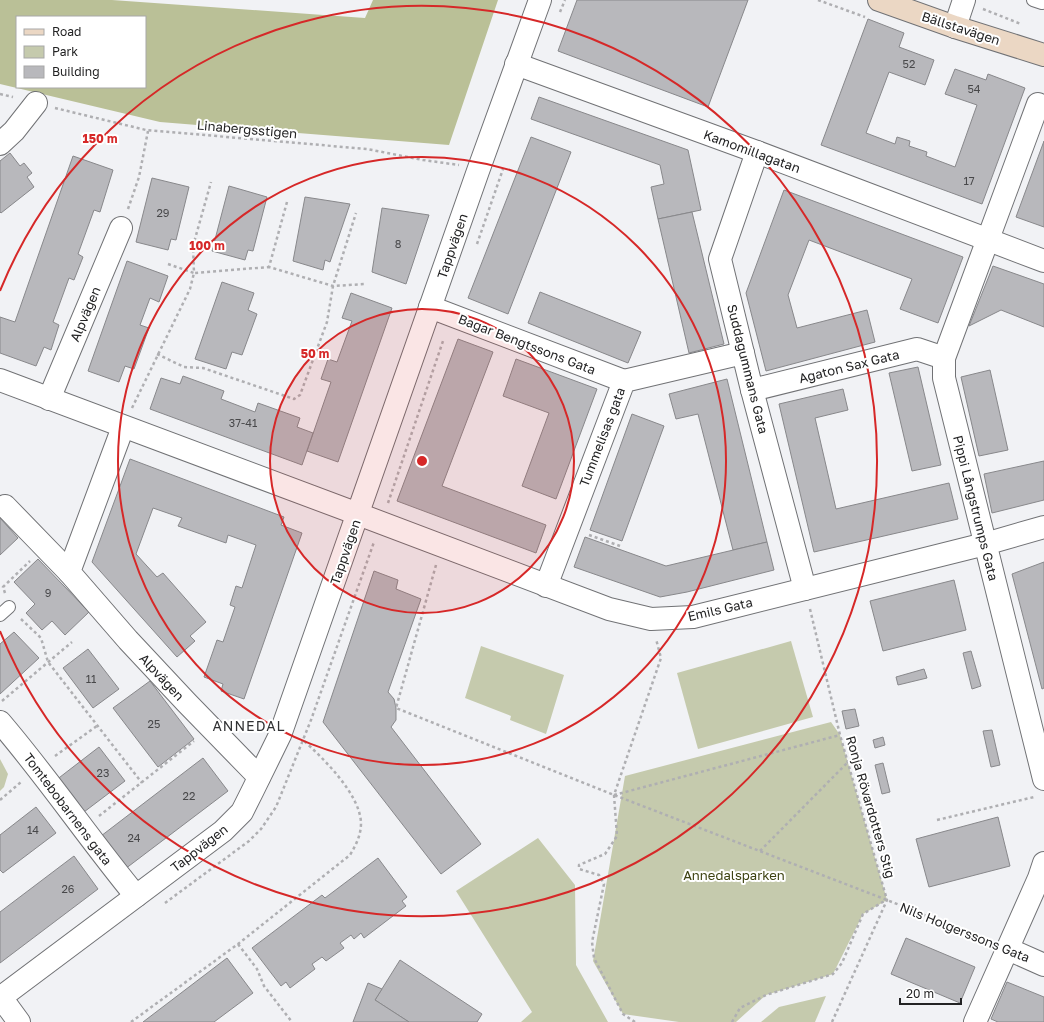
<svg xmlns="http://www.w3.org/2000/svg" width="1044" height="1022" font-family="'Golos Text',sans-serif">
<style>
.green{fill:#c5caad}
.forest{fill:#bac097;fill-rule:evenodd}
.building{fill:#b8b8bc;stroke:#88888b}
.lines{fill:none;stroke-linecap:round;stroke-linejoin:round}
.lane-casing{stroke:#717275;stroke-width:14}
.street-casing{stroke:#717275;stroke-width:24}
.secondary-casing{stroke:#717275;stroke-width:24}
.path{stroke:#afafb2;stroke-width:2.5;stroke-dasharray:3 3;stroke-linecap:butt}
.lane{stroke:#fff;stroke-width:12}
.street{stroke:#fff;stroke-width:22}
.secondary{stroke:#ebd7c4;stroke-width:22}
.ring{fill:none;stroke:#d62828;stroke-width:2}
.labels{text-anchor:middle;stroke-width:4;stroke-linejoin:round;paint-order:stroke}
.number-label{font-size:11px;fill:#48484a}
.street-label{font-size:13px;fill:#232324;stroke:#fff}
.park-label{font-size:13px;fill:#3d4211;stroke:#fff}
.neighbourhood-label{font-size:14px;letter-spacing:1px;fill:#303133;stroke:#fff}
.centre{fill:#d62828;stroke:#fff;stroke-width:2}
.ring-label{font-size:12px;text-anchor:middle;font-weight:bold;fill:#d62828;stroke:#fff;stroke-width:4;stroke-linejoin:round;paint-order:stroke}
</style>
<rect width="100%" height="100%" fill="#f1f2f5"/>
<g class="green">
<polygon points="791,641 813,717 698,749 677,673"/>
<polygon points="481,646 564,675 546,734 510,720 511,716 465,698"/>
<polygon points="831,722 840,735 887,900 863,914 833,974 766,995 736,1022 679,1022 623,1014 593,961 625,776"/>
<polygon points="0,759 8,774 4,787 0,791"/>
<polygon points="538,838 575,885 576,965 608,1022 521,1022 532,1012 456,891"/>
<polygon points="826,996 815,1022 761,1022 779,1007"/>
</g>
<path class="forest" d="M0,0h112l253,18 8,-18h125l-49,145 -289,-23 -160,-38zM17,17h128v70h-128z"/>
<g class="building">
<polygon points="577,0 748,0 708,107 558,51"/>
<polygon points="868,19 904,33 899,47 934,60 925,85 889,72 866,133 895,144 897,137 910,141 909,146 927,152 926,156 955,167 977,105 945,94 955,69 986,80 988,74 1025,88 982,204 821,145"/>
<polygon points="539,97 688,150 701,210 658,219 651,187 664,184 660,165 531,119"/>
<polygon points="531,137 571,152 508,314 468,298"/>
<polygon points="1044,141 1044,227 1016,217"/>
<polygon points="10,153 20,166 24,163 32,173 27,177 34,187 1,213 0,212 0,161"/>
<polygon points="73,156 113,170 100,212 94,210 78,254 83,257 74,280 69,278 53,322 59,325 51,350 44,347 36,366 0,353 0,317 15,322"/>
<polygon points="152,178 189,187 176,240 171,239 168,250 136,242"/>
<polygon points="229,186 267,197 253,251 248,250 245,260 212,251"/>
<polygon points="784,190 963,257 938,323 900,309 912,279 809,240 788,295 797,328 867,310 875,342 766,371 746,293"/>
<polygon points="305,197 350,204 330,262 325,260 323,270 293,261"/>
<polygon points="382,208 429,215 406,284 372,272"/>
<polygon points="692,212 724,344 689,353 658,219"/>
<polygon points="127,261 168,276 159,302 150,298 140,325 149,328 134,369 125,366 119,382 88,371"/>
<polygon points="993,266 1044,284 1044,327 1001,310 969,326"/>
<polygon points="222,282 254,293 248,310 257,314 242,355 232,352 226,369 195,359"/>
<polygon points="540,292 641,332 628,363 528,323"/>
<polygon points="351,293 392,308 338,462 307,451 331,382 321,379 328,359 337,362 352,321 342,318"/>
<polygon points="458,339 493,352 442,486 546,525 536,553 397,501"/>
<polygon points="516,359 597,389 556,499 522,486 549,413 503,396"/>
<polygon points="918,367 941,465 912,471 889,373"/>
<polygon points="990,370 1008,450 979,456 961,377"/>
<polygon points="183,376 224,391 221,399 255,412 258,403 300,418 297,427 313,433 302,465 150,409 161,378 180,384"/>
<polygon points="727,379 767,542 733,550 698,414 676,419 669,394"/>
<polygon points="843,389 848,410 815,418 836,509 949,483 958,519 814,552 779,404"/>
<polygon points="632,414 664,426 622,541 590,530"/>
<polygon points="130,459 284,517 281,525 302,533 244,699 221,691 223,684 204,677 217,640 223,642 235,607 230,605 236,586 242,588 256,545 228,535 226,543 178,526 182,518 153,508 136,554 157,577 163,573 206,622 190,636 195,641 177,657 92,562"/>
<polygon points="1044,461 1044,500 992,513 984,474"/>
<polygon points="0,518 18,538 0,555"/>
<polygon points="585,537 666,566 767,542 774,570 687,592 660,597 574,567"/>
<polygon points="38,559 89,612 65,635 52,621 42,630 26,613 35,604 14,582"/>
<polygon points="1044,562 1044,688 1042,689 1012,574"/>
<polygon points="374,571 398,580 396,589 421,599 388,692 394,699 396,708 396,720 391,727 481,844 441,874 323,722"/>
<polygon points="954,580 966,630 883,651 870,601"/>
<polygon points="14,632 39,658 0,694 0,644"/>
<polygon points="88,649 119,689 93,708 63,668"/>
<polygon points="971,651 981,686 972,689 963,653"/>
<polygon points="924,669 927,678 898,685 896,677"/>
<polygon points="150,681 194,739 158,767 113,708"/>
<polygon points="855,709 859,726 846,729 842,711"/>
<polygon points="992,730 1000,765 991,767 983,731"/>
<polygon points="883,737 885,745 875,748 873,740"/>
<polygon points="99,747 125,781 76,818 51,784"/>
<polygon points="203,758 228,791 125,869 101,836"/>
<polygon points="883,763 890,792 882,794 875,765"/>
<polygon points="36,807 56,833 3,873 0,870 0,835"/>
<polygon points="998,817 1010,866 929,887 916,839"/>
<polygon points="74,856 98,889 0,963 0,912"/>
<polygon points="378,858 407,897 402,901 406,906 364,938 361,933 354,939 351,935 340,943 344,948 326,961 322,957 312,964 315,969 290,988 286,982 281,986 252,948 322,895 325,898"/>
<polygon points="906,938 975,967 960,1003 891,974"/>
<polygon points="227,958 253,993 214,1022 143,1022"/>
<polygon points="400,960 482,1014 477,1022 409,1022 375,1000"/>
<polygon points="1007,982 1044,997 1044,1022 998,1022 991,1019"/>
<polygon points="368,983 382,989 375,1000 409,1022 353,1022"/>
</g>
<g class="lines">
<g class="lane-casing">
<g id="lane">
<polyline points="1033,0 1042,3 1043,0"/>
<polyline points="0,615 9,607"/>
</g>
</g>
<g class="street-casing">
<g id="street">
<polyline points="955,27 964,0"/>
<polyline points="516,64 757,152 1044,261"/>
<polyline points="1038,104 944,358 944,378 1044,779"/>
<polyline points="0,144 14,131 36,103"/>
<polyline points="757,152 720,259 752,390 805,589"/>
<polyline points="430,307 624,381"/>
<polyline points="0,380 358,514 609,609 651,619 693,617 985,544 1044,527"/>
<polyline points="752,390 917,349 944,358"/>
<polyline points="49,399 121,228"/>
<polyline points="123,427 69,572 128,640 186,702 259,777"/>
<polyline points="5,506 69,572"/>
<polyline points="546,586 624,381 743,353"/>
<path d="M0,722c48,56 89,117 136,174"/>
<polyline points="1008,949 1044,965"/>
<polyline points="0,996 19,1022"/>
<polyline points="0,998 223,831 242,812 253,790 280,735 347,544 478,171 540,0"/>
<polyline points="975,1022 1039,878 1044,863"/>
</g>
</g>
<g class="secondary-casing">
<polyline id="secondary" points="879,0 955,27 1044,55"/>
</g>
<g class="path">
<polyline points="818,0 865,17"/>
<polyline points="983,9 1021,24"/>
<polyline points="560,12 565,0"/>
<polyline points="0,94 13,97"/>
<polyline points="55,108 146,130 367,149 423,160 459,165"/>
<polyline points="287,202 269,267 333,286 365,284"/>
<polyline points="128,209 139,177 148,131"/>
<polyline points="477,244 503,169"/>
<polyline points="168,264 194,273 193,246 211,182"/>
<polyline points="157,354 184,367 203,368 294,399 300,395 327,322 333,286 356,213"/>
<polyline points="132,408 190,289 194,273 269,267"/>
<polyline points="388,503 443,341"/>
<polyline points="589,535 620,546"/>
<polyline points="436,565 396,708 614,795 887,900 989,941"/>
<polyline points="5,593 3,587 30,561"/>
<polyline points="810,609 840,735 887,900 832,1022"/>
<polyline points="21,619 41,638 48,662 142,783"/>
<polyline points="2,701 72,642"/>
<polyline points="55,756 97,726"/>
<polyline points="614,795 840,735"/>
<polyline points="0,800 21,782"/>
<polyline points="99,816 194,741"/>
<polyline points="937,820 1034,797"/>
<polyline points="760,851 848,762"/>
<polyline points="165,903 249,841 261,829 276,807 311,720 374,542"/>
<polyline points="238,944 257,969 264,986 292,1022"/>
<path d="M131,1022l107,-78 112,-89c6,-10 11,-20 11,-32 -1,-29 -38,-65 -58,-83"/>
<polyline points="635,1022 623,1014 594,958 592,942 604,884 599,875 579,869 579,865 605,854 617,836 614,795 661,658 656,639"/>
<polyline points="732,1022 740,1008 766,995 833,974 842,963 863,914 886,900"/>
</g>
<use href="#lane" class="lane"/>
<use href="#street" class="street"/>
<use href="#secondary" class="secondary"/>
</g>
<circle cx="422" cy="461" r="152" fill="#d62828" fill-opacity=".12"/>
<g class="ring">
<circle cx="422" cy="461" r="152"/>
<circle cx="422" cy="461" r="304"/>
<path d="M0 291A455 455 0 1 1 0 631"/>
</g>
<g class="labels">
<g class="number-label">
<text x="909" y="68">52</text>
<text x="974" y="93">54</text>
<text x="969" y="185">17</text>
<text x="163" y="217">29</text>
<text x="398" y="248">8</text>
<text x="243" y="427">37-41</text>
<text x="48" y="597">9</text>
<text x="91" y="683">11</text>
<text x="154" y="728">25</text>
<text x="103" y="777">23</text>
<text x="189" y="800">22</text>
<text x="33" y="834">14</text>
<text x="134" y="842">24</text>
<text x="68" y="893">26</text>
</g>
<g class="street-label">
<text transform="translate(961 28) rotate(18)" y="5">Bällstavägen</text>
<text transform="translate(247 129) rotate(5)" y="5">Linabergsstigen</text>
<text transform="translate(752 151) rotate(20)" y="5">Kamomillagatan</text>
<text transform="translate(452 246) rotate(-71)" y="5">Tappvägen</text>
<text transform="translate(85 314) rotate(-67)" y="5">Alpvägen</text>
<text transform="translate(527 344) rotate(21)" y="5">Bagar Bengtssons Gata</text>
<text transform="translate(849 366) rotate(-14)" y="5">Agaton Sax Gata</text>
<text transform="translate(748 369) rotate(76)" y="5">Suddagummans Gata</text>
<text transform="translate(602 437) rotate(-69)" y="5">Tummelisas gata</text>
<text transform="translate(976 508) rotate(76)" y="5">Pippi Långstrumps Gata</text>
<text transform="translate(345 552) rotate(-71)" y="5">Tappvägen</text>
<text transform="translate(720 609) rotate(-13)" y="5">Emils Gata</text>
<text transform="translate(162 677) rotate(47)" y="5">Alpvägen</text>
<text transform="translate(871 807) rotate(74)" y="5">Ronja Rövardotters Stig</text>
<text transform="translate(68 809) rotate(53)" y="5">Tomtebobarnens gata</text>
<text transform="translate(199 848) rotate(-38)" y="5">Tappvägen</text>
<text transform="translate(965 932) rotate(22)" y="5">Nils Holgerssons Gata</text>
</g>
<g class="park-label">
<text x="734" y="880">Annedalsparken</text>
</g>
<g class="neighbourhood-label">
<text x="249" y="731">ANNEDAL</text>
</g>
</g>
<circle cx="422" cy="461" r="6" class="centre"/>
<g class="ring-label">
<text x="100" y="143">150 m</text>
<text x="207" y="250">100 m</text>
<text x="315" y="358">50 m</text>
</g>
<rect x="16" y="16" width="130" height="72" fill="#ffffff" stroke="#a7a7a7"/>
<rect x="24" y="29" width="20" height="6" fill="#ebd7c4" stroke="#a7a7a7"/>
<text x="52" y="36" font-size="12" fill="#232324">Road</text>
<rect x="24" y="46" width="20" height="12" fill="#c5caad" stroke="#a7a7a7"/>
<text x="52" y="56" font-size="12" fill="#232324">Park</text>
<rect x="24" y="66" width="20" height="12" fill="#b8b8bc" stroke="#a7a7a7"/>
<text x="52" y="76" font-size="12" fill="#232324">Building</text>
<path d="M900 998v6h61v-6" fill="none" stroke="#232324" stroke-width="2"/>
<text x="906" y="998" font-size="12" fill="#232324" stroke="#ffffff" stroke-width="3" paint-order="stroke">20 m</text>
</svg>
